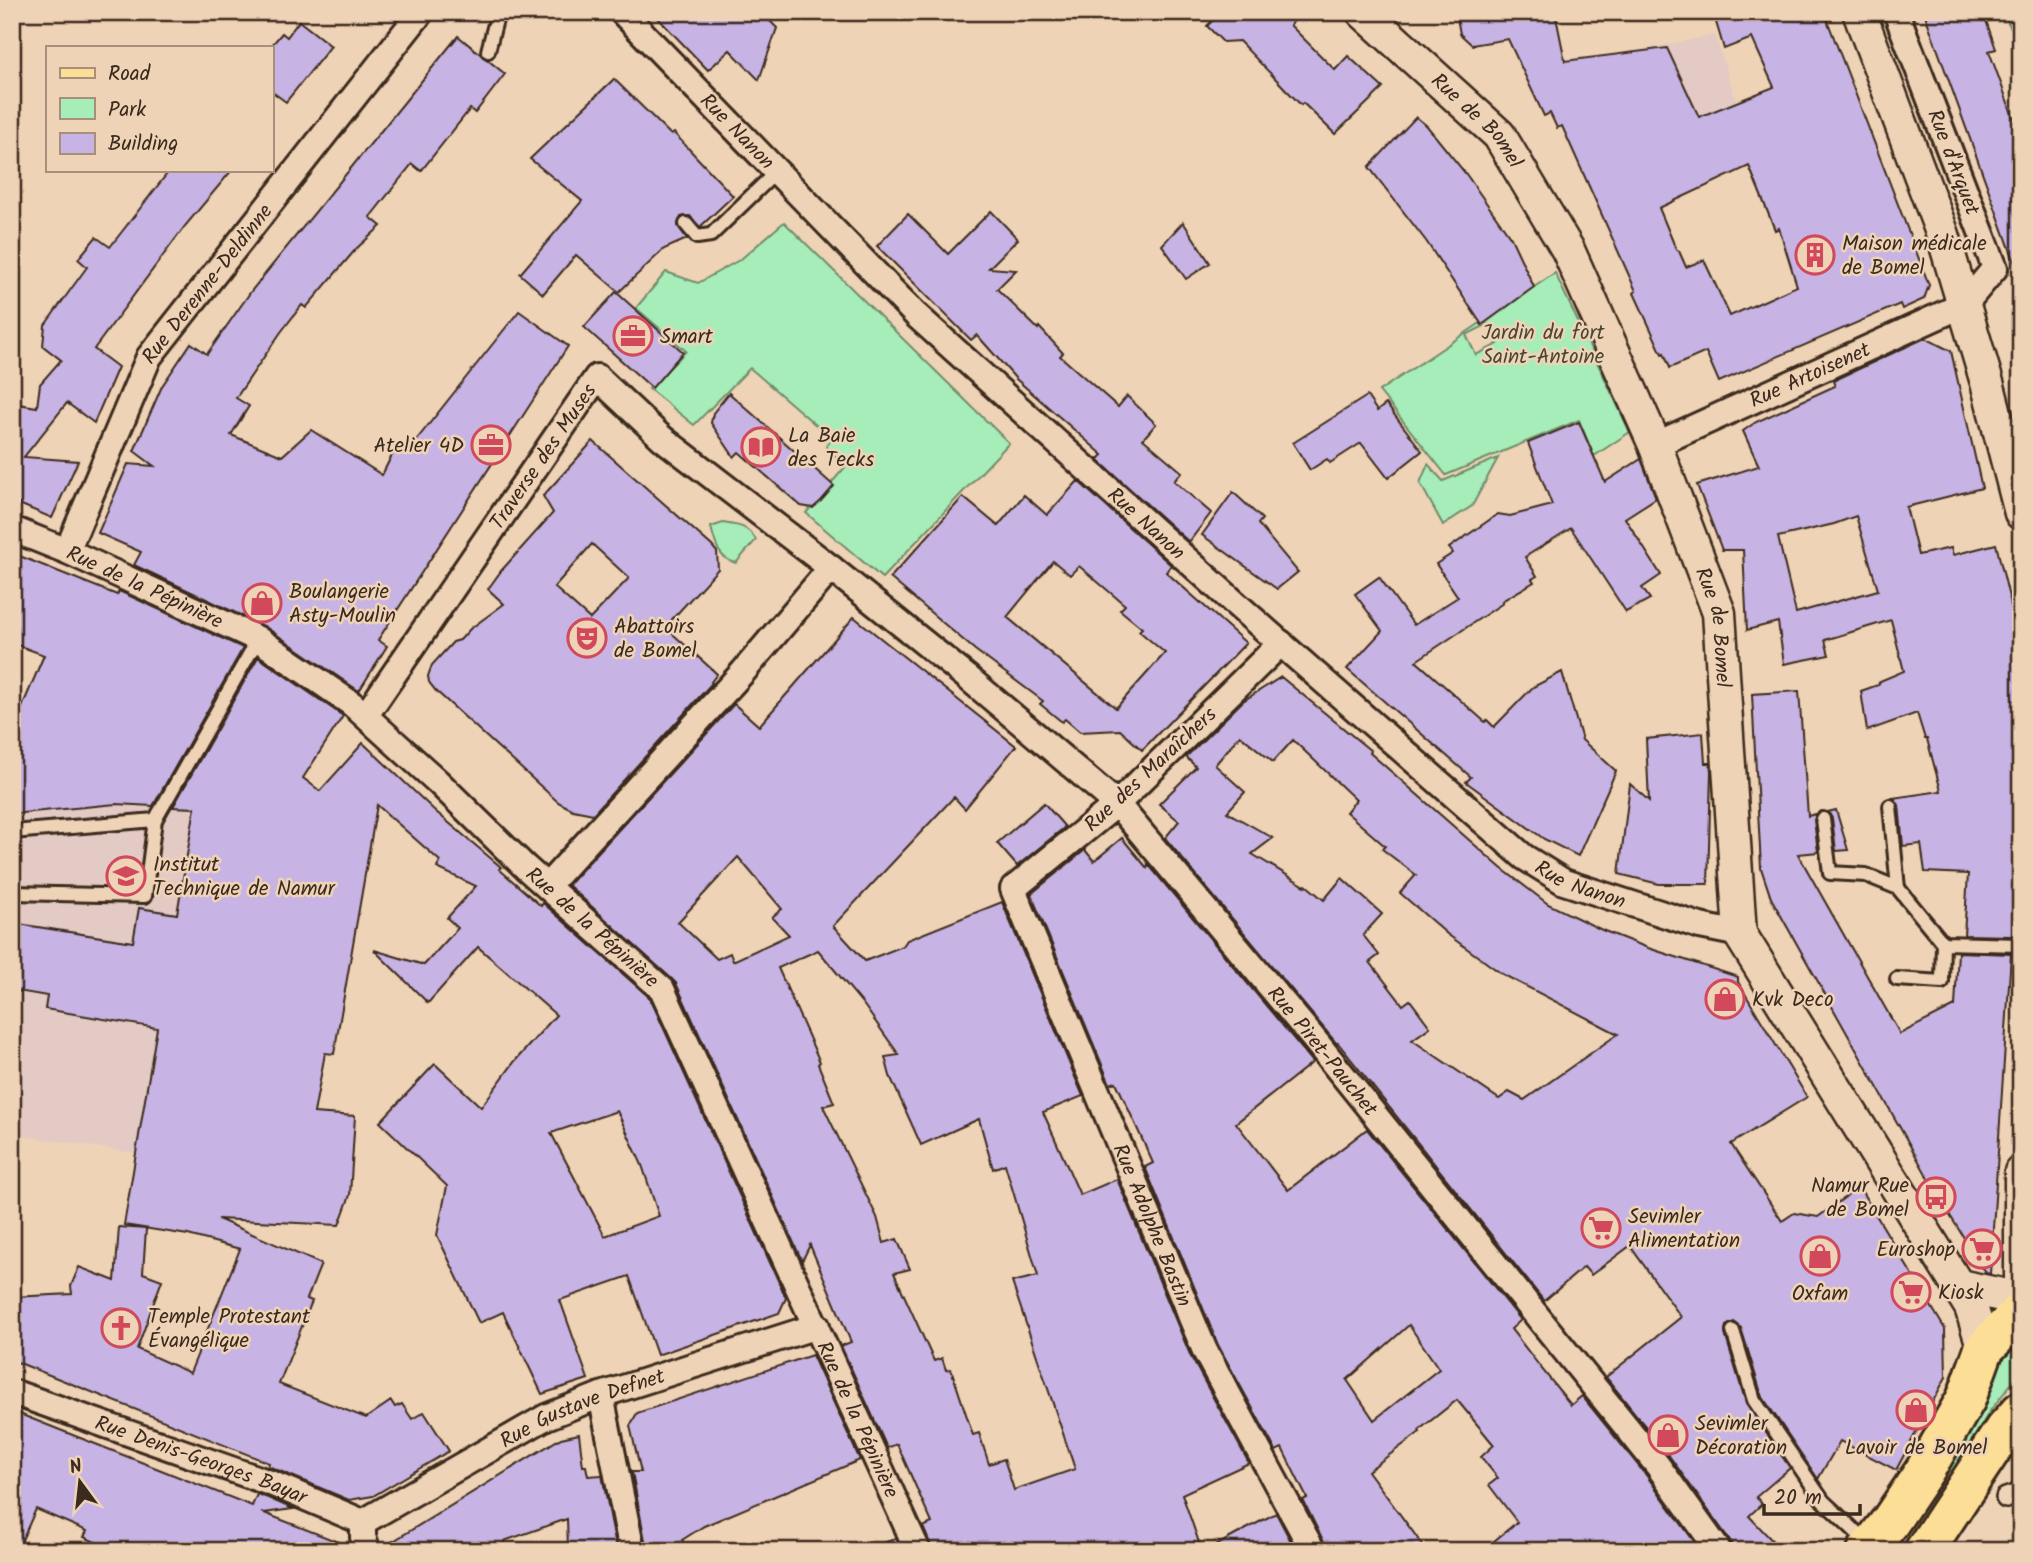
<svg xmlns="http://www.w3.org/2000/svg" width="2033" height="1563" font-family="Kalam,sans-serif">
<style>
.built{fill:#e3cac4}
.green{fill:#a7edb9;stroke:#718c6c;stroke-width:2;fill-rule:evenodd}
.building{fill:#c7b4e4;stroke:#3b2a1e;stroke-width:2;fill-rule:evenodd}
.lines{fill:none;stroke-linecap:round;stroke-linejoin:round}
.service-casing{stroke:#3b2a1e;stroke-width:18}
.pedestrian-casing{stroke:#3b2a1e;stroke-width:24}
.minor-casing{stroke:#3b2a1e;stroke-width:30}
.tertiary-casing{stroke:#3b2a1e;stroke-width:37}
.primary-casing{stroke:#3b2a1e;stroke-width:44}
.service{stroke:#efd3b6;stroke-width:12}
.pedestrian{stroke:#efd3b6;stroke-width:19}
.minor{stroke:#efd3b6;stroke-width:24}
.tertiary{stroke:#efd3b6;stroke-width:32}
.primary{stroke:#fdde96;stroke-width:38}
.labels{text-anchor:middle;stroke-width:5;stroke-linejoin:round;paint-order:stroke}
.street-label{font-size:21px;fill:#3b2a1e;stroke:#efd3b6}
.poi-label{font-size:21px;fill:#3b2a1e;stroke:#efd3b6;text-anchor:start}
.park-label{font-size:21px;fill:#4b4735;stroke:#efd3b6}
</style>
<rect width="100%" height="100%" fill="#efd3b6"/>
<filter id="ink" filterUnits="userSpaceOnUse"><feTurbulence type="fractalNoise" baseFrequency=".0143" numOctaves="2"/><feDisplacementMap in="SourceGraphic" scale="14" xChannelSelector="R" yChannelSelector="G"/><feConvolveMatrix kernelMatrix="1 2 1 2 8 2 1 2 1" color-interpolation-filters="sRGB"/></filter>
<g filter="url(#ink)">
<g class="built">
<polygon points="1715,35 1757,164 1705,183 1645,49"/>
<polygon points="77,579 131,600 237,653 259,667 182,1215 127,1205 135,1153 12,1134 12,731"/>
</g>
<g class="green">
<polygon points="2003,12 2021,12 2021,49"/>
<polygon points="784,222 1009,443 882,578 806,513 846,466 826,447 832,439 750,368 694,425 649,389 686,351 636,308 666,272 698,283 741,259"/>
<path d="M1555,273l75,159 -36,24 -15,-36 -133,55 -67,-84zM1488,324l10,20 -22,11 -10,-20z"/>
<polygon points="1498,458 1472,506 1443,525 1420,483 1428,464 1443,481"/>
<path d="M723,523c15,2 25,3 33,17l-20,23c-18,-4 -21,-20 -25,-36z"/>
<polygon points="2021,1330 2021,1371 1990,1411 1953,1472 1939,1466 2013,1338"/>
</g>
<g class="building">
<polygon points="652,12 761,12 777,28 759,80 730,50 708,70"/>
<polygon points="1221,12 1302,12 1290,25 1335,70 1348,56 1383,88 1335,134 1303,103 1301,105 1239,41 1223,42 1207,26"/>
<path d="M1456,12h99l10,49 102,-13 32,69 75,-30 -22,-49 -28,11 -11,-37h111l105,273 -5,14 -22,10 -2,-5 -181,78 -13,-30 -36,16 -6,-15 -2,1 -28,-61 2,-2 -74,-165 -5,2 -7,-15 -6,3 -36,-77 -36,6 -12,-11zM1749,166l26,64 4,-2 18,58 -67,30 -26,-56 -18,7 -7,-16 -3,-2 -17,-41z"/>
<polygon points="1924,12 1983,12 1996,49 1989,51 2015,122 2021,120 2021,270 2018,271"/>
<polygon points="299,21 331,46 286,102 271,91 271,46 282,33 287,37"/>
<polygon points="458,36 505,74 475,113 470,109 421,171 412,164 370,217 381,226 356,249 306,308 302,305 281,332 236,398 249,406 231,435 282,456 311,430 382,475 396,447 406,453 519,311 568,346 378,640 387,646 359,691 264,626 134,565 141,552 98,533 128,464 154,466 134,451 162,386 191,343 207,354 252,290"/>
<polygon points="614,79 671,135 674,133 733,196 700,227 690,216 681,217 678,226 687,239 664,249 619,292 576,255 543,294 520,274 582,201 530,159"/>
<polygon points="1416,117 1427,126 1466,174 1511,238 1534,287 1482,325 1426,241 1369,167"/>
<polygon points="170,170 232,170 185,226 94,349 118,367 94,423 67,403 24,457 78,461 52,518 12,501 12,403 37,407 40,384 61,360 43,346 45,325 87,267 78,259 96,237 110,247"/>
<polygon points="991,211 1018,239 989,268 1016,270 997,289 1038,329 1039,327 1063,353 1060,356 1118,407 1127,396 1156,424 1143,439 1182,472 1174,481 1211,513 1189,542 1098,460 1103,455 1016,379 977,335 971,340 877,246 908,214 948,254"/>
<polygon points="1183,222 1210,263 1186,279 1162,245"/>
<polygon points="616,292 683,352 652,388 584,327"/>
<path d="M1925,338l26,13 31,137 -76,19 12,48 33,-7 2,7 43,-11 21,86 4,33v135l-8,138 -49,-1 4,-61 -43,-2 -4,-28 -18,2 -4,-41 -6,-7 48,-7 -14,-52h-2l-8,-26 -50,18 -6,-40 17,-6 2,-4 24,-10 -13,-51 -66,20 4,15 -45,9 -6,-42 -31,8 -4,-80h-21l-25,-65 62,-19 -16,-35 13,-9 79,-36 -2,-5zM1856,516l22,74 -82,23 -18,-76 56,-13z"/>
<polygon points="729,393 834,486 821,501 813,508 801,506 739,452 734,457 711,423 713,413"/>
<polygon points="1367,396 1377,411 1386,404 1422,451 1388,478 1361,443 1330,463 1327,459 1310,470 1293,443"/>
<polygon points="1579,422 1605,482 1641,459 1656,498 1625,518 1661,575 1642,588 1650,599 1626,612 1571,528 1525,557 1537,576 1532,579 1534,582 1502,601 1503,603 1416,661 1485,722 1487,720 1494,727 1533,687 1562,672 1582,740 1616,771 1578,856 1544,839 1466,782 1471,777 1347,669 1382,631 1355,594 1379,577 1414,625 1458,597 1436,564 1453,553 1449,548 1498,514 1510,516 1552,505 1528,443"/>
<path d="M593,441l119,105 5,6 1,17 -53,58 52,47 -6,8 1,1 -119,131 -20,-4 -15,-8 -123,-112 -6,-8 -1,-6 4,-11 21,-23 7,-2 10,-11 34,-25 -16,-15 13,-18 52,-58 -10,-17zM592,544l37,34 -39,41 -36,-32z"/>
<path d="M1078,481l93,84 -5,7 80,71 -104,107 -22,-20 -40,2 -15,-13 -3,3 -22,-18 3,-3 -68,-51 -85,-72 73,-81 35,29 26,-31 23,20zM1053,561l17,14 9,-9 46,39 -5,5 22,18 -3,3 26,22 -49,55 -109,-91z"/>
<polygon points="1233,492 1262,519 1258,524 1298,572 1277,589 1202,535"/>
<polygon points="12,553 117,595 119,591 243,648 153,806 116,804 12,814 12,731 44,655 12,643"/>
<path d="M854,617l162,129 -51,63 -11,-12 -121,129 32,35 38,-15 4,-6 95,-38 81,194 -40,16 37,83 37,-16 74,178 58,106 -67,31 20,57h-269l-10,-24 9,-4 -35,-79 -10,4 -46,-102 10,-4 -41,-97 -8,16 -126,-278 -108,-98 166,-181 25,22zM738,857l44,52 -10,8 17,18 -56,26 -3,-8 -13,6 -39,-37zM818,950l45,54 36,51 -14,2 5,19 31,69 58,-26 14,50 12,-5 33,112 -26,6 63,187 -61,21 -10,-31 -15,5 -10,-31 -6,2 -22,-66 -5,1 -4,-12 -8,3 -40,-88 16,-4 -13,-30 -13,4 -7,-26 -54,-111 11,-3 -16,-39 2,-2 -42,-94z"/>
<path d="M258,657l85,59 -40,62 17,13 43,-48 72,68 66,56 -2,2 42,37 2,-3 107,95 136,300 -7,15 -122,42 -28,-79 -69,24 28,79 -46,15 -39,-82 -24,11 -42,-88 10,-49 -67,-64 55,-58 46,43 34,-46 41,-46 -78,-68 -50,56 -54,-53 50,15 34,-37 -11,-10 29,-32 -39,-18 3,-7 -63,-56 -43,249 -9,-1 -11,60 41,3 -5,79 -11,30 -121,-6 103,45 -14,35 5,2 -33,83 87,34 25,-17 4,6 7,-3 10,15 12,-7 25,39 -76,45 -24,4 -81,-34 1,-3 -257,-103v-63l60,-3 -1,-8 8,-19 36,14 4,-54 27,2 -3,44 19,7 -25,69 53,24 50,-124 -52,-14 -64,-10 33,-197 -112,-19 2,-13 -35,-6v-67l121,19 6,-34 38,6 18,-106 -22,-1zM617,1111l25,54 17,51 -54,20 -54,-103z"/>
<path d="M1281,677l90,74 -1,2 131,115 47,36 54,26 46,18 90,29v5l69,115 -76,47 51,77 12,-8 24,4 41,-30 86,142 1,48 -50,93 -56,-29 -22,38 -56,-83 -21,-68 -7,-6 -8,4 -1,8 21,69 44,65 -34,29 6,7 -13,12 33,35h-48l-3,-9 -61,-85 -64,-80 75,-60 -51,-71 -39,29 -7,-8 -40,34 -206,-258 -1,1 -172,-206 14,-17 -20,-17 37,-37 -10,-10 57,-56zM1240,735l33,27 20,-22 63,60 -10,12 39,34 -3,3 34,26 -16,18 47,41 55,40 116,60 -94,66 -15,-8 -10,7 -87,-59 18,-13 -20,-27 -7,5 -33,-43 9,-7 -16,-20 19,-21 -40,-36 -18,22 -18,-15 -1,1 -53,-32 21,-16 -46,-26 18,-20 -30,-27z"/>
<polygon points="1799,691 1808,816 1816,814 1814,820 1818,852 1798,854 1900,1034 1955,1006 1958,952 2011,954 1990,1274 1986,1273 1944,1206 1771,898 1761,868 1752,694"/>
<polygon points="1703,733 1705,763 1710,763 1711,771 1708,884 1659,884 1619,874 1630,784 1649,801 1646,739"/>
<polygon points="1044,803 1065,827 1017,866 997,843"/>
<polygon points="1836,810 1848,850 1836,851 1832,818 1828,812"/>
<path d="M1122,838l25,30 1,-4 165,198 -77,61 52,67 79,-61 154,191 -10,9 30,39 30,37 11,-9 64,79 55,76h-219l35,-29 -28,-37 9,-7 -17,-21 13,-12 -37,-45 -38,30 1,2 -52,39 59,80h-99l-25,-51 4,-2 -25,-50 -6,3 -58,-106 -73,-178 8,-4 -37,-81 -6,2 -79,-190 54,-44 9,11zM1409,1325l30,44 -65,51 -27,-40z"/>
<polygon points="812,1355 860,1460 704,1526 682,1540 688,1551 647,1551 632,1472 641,1472 630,1426 637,1413"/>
<polygon points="12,1411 252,1506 257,1494 268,1498 293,1509 264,1513 351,1547 352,1551 115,1551 84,1537 87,1531 36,1509 17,1551 12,1551"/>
<polygon points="579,1434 583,1466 586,1466 588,1476 602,1475 617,1551 579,1551 578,1546 568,1548 567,1519 504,1541 508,1551 382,1551 382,1548 561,1438"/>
<polygon points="1276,1513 1296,1551 1206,1551 1263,1520"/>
<polygon points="896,1538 902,1551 867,1551 867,1550"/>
</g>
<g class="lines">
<g class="service-casing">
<g id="service">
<polyline points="488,51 498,12"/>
<polyline points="686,224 697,237 711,235 776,172"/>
<polyline points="1890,806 1898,888"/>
<polyline points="1823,819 1830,873 1866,875 1898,888 1943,943 2021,945"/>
<polyline points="12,832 155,820"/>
<polyline points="12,893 145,896 155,820 258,639"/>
<polyline points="1897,979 1942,982 1943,943"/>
<polyline points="1733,1331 1754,1400 1823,1501 1868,1543"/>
</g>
</g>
<g class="pedestrian-casing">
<polyline id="pedestrian" points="2006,1498 2021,1493"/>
</g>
<g class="minor-casing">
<g id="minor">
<path id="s1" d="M622,12l294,303 321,290 287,252 40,25 136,44 40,8"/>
<path id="s2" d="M1655,445l310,-141 30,-36 -99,-256"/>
<path id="s3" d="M12,529l55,22 191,88 94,65 85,77 88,86 137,122 256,562"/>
<path id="s4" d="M67,551l82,-194 272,-345"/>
<path id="s5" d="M1281,643l-164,161 -104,85 192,462 108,200"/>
<path id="s6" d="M366,715l231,-338 65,61 169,130 136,109 150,127 196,234 345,428 61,85"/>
<polyline points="547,886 743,672 831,568"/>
<path id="s7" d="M12,1392l261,92 90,38v15l5,14"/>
<polyline points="601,1395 632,1551"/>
<path id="s8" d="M363,1522l183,-105 55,-22 216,-69"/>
</g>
</g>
<g class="tertiary-casing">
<g id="tertiary">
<path id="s9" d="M1363,12l136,123 69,115 87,195 64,168 21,321 231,373 13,42"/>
<polyline points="1859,12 1943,235 1988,386 2021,513"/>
<polyline points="2021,1172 2021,1282"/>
<polyline points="1959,1286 2021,1299"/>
</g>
</g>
<g class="primary-casing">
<g id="primary">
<polyline points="1867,1551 1890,1522 1925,1470 1966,1399 1984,1349 2021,1311"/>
<polyline points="1924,1551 2004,1430 2021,1411"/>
</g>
</g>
<use href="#service" class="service"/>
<use href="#pedestrian" class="pedestrian"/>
<use href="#minor" class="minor"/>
<use href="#tertiary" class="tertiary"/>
<use href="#primary" class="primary"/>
</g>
</g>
<defs>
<g id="building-ring" transform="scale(2.0125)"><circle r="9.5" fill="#efd3b6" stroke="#d1495b" stroke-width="1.5"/><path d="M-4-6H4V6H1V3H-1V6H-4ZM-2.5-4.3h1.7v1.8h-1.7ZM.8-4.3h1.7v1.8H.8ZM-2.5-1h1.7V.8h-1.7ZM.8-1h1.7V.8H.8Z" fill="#d1495b"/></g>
<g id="office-ring" transform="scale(2.0125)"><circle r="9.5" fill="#efd3b6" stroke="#d1495b" stroke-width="1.5"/><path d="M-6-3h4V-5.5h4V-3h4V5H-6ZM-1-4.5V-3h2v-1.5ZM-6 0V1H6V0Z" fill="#d1495b"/></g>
<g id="library-ring" transform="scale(2.0125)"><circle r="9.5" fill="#efd3b6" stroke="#d1495b" stroke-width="1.5"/><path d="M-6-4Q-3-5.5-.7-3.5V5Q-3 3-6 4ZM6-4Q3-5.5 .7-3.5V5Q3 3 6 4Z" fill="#d1495b"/></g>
<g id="shop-ring" transform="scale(2.0125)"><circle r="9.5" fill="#efd3b6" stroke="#d1495b" stroke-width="1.5"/><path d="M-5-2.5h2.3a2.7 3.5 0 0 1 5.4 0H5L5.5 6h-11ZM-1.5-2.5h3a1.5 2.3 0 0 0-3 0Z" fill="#d1495b"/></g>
<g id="theatre-ring" transform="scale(2.0125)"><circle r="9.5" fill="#efd3b6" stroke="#d1495b" stroke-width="1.5"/><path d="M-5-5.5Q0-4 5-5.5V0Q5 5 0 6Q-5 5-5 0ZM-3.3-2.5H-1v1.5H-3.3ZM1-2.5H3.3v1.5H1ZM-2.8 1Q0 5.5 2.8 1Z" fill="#d1495b"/></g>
<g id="school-ring" transform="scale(2.0125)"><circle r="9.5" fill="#efd3b6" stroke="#d1495b" stroke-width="1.5"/><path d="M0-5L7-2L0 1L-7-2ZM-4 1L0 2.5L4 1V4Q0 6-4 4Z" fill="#d1495b"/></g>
<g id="bus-ring" transform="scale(2.0125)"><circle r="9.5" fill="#efd3b6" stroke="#d1495b" stroke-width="1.5"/><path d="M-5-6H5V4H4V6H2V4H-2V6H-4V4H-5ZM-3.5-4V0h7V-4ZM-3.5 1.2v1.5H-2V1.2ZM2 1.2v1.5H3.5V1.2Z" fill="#d1495b"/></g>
<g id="supermarket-ring" transform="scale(2.0125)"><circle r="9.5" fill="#efd3b6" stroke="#d1495b" stroke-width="1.5"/><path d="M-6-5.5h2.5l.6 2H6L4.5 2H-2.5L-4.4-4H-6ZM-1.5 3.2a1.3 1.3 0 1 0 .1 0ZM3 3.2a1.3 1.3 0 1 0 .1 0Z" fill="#d1495b"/></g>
<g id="church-ring" transform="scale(2.0125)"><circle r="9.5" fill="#efd3b6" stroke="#d1495b" stroke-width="1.5"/><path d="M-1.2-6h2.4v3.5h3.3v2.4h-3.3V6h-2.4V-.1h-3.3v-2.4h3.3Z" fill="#d1495b"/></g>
</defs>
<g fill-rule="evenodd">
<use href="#building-ring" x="1815" y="255"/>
<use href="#office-ring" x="633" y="336"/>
<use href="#office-ring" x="491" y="445"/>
<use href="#library-ring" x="761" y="447"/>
<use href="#shop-ring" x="262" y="603"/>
<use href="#theatre-ring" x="587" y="638"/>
<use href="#school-ring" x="126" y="876"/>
<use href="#shop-ring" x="1725" y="999"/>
<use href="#bus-ring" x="1936" y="1197"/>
<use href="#supermarket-ring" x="1601" y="1228"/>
<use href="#supermarket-ring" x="1982" y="1249"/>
<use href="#shop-ring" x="1820" y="1256"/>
<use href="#supermarket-ring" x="1911" y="1292"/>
<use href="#church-ring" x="121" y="1328"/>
<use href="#shop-ring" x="1916" y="1410"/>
<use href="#shop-ring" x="1668" y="1435"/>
</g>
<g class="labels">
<g class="street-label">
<text dy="7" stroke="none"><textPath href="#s9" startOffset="158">Rue de Bomel</textPath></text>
<text dy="7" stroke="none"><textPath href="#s1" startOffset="166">Rue Nanon</textPath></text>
<text transform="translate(1954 162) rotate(69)" y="7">Rue d'Arquet</text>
<text dy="7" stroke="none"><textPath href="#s4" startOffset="304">Rue Derenne-Deldinne</textPath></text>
<text dy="7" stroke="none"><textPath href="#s2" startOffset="170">Rue Artoisenet</textPath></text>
<text dy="7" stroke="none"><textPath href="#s6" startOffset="313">Traverse des Muses</textPath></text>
<text dy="7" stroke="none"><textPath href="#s1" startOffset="733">Rue Nanon</textPath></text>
<text dy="7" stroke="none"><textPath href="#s3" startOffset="145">Rue de la Pépinière</textPath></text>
<text dy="7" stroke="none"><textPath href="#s9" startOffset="724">Rue de Bomel</textPath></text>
<text transform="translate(1150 769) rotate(-43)" y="7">Rue des Maraîchers</text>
<text dy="7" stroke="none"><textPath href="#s1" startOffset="1300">Rue Nanon</textPath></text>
<text dy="7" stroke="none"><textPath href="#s3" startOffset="712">Rue de la Pépinière</textPath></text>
<text dy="7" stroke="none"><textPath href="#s6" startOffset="1404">Rue Piret-Pauchet</textPath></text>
<text dy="7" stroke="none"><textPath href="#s5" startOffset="728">Rue Adolphe Bastin</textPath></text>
<text dy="7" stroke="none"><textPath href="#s8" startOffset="248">Rue Gustave Defnet</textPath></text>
<text dy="7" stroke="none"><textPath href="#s3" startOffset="1278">Rue de la Pépinière</textPath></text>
<text dy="7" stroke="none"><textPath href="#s7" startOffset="201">Rue Denis-Georges Bayar</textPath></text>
</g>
<g class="poi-label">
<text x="1842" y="250">Maison médicale<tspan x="1842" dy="24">de Bomel</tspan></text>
<text x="660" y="343">Smart</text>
<text x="788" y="442">La Baie<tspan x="788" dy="24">des Tecks</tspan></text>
<text x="464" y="452" text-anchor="end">Atelier 4D</text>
<text x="289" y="598">Boulangerie<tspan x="289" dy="24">Asty-Moulin</tspan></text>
<text x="614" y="633">Abattoirs<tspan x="614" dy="24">de Bomel</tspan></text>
<text x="153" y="871">Institut<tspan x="153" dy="24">Technique de Namur</tspan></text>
<text x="1752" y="1006">Kvk Deco</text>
<text x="1909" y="1192" text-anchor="end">Namur Rue<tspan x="1909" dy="24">de Bomel</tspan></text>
<text x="1628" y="1223">Sevimler<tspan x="1628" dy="24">Alimentation</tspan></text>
<text x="1955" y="1256" text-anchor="end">Euroshop</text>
<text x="1938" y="1299">Kiosk</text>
<text x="1820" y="1300" text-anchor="middle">Oxfam</text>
<text x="148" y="1323">Temple Protestant<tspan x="148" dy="24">Évangélique</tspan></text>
<text x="1695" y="1430">Sevimler<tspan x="1695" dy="24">Décoration</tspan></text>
<text x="1916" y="1454" text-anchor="middle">Lavoir de Bomel</text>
</g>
<g class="park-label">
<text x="1543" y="339">Jardin du fort<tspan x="1543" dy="24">Saint-Antoine</tspan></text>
</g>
</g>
<rect width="2033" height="1563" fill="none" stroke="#efd3b6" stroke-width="42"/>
<rect x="21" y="21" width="1991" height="1521" fill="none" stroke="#3b2a1e" stroke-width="2.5" filter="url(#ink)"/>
<rect x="46" y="46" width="228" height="126" fill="#efd3b6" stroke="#a78f79" stroke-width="2"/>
<rect x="60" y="68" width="35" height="10" fill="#fdde96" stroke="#a78f79" stroke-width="2"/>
<text x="108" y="80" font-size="21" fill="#3b2a1e">Road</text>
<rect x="60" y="98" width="35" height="21" fill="#a7edb9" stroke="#a78f79" stroke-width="2"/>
<text x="108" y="116" font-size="21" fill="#3b2a1e">Park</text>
<rect x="60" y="133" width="35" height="21" fill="#c7b4e4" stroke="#a78f79" stroke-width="2"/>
<text x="108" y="150" font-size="21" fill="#3b2a1e">Building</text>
<g transform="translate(80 1482) rotate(345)" stroke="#efd3b6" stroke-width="5" paint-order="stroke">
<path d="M0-5L12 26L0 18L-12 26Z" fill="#3b2a1e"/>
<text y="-10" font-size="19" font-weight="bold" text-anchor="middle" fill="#3b2a1e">N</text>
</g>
<path d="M1764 1504v10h96v-10" fill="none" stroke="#3b2a1e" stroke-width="3.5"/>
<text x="1774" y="1504" font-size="21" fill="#3b2a1e" stroke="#efd3b6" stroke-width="5" paint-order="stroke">20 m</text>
</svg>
